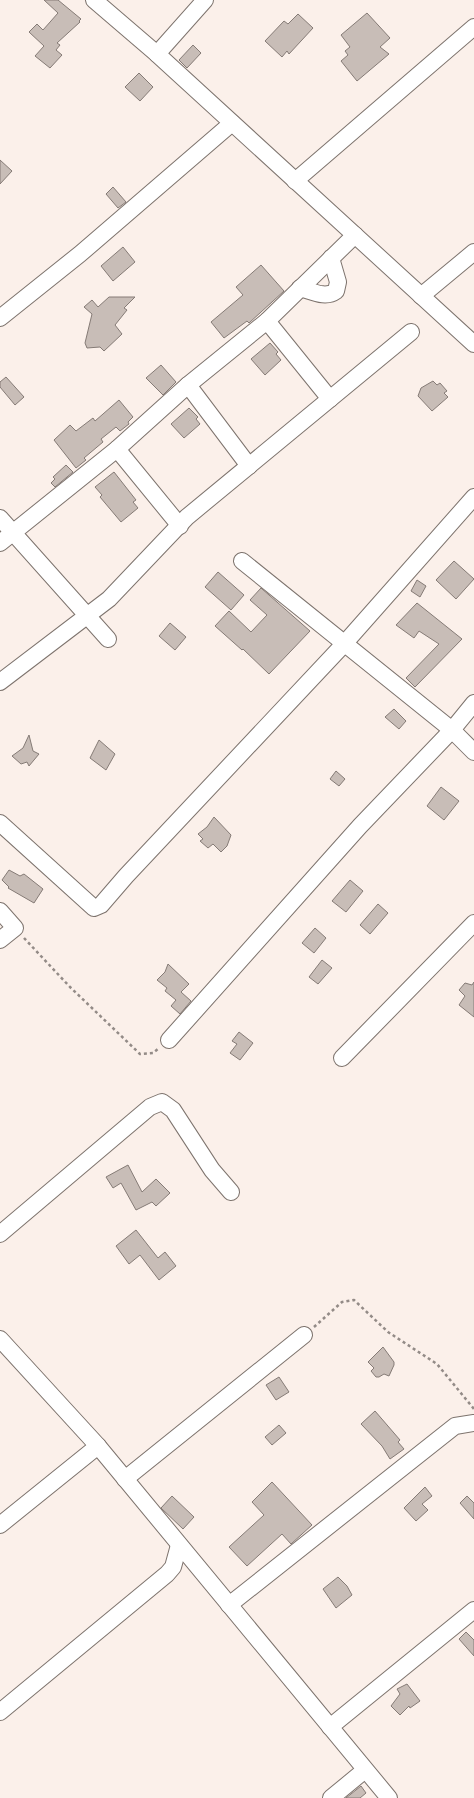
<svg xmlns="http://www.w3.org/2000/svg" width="474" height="1798" font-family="'IBM Plex Serif',serif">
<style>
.building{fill:#c8bdb7;stroke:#857b76}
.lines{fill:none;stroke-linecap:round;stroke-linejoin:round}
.minor-casing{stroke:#7d736d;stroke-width:18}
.path{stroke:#938b87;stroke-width:2.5;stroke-dasharray:3 3;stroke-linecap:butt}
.minor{stroke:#fff;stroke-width:16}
</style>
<rect width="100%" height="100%" fill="#fbf0ea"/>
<g class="building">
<polygon points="44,0 58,0 81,19 79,21 80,22 57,43 60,45 56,50 62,55 50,68 35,56 44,46 29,32 37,24 43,30 58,13"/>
<polygon points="367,13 390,38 380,47 389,54 357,81 341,61 348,55 345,51 350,47 341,35"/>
<polygon points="298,14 313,28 289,54 287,51 282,57 265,41 284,21 288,24"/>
<polygon points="193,45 201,53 187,68 179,60"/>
<polygon points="139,73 153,87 140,101 125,87"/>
<polygon points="0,160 12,171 0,184"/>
<polygon points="113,187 126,202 118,208 106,194"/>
<polygon points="123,247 135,262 113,281 101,266"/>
<polygon points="261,265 284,291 249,323 247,321 224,338 211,322 243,295 236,287"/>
<polygon points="109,297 135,297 124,308 127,310 115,325 122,334 104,351 100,347 87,348 85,343 92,314 84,307 92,300 98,307"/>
<polygon points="270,343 278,352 276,354 281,360 265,375 251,359"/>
<polygon points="161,365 176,382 163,395 146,378"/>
<polygon points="6,377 24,397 15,405 0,387 0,382"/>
<polygon points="433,381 437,385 440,383 447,391 444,393 448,397 432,411 418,396 421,388"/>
<polygon points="119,400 133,417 128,422 129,424 120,431 116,427 101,439 103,442 84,458 86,460 76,468 54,440 70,425 76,431 93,418 95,421"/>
<polygon points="189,408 198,417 196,419 200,424 184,438 171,424"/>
<polygon points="66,465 73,472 55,487 51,483 55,479 53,477"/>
<polygon points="114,472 136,500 133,502 138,508 121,522 100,497 102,495 95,487"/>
<polygon points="454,561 474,579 456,599 436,580"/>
<polygon points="218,572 244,595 231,610 205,587"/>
<polygon points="417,580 426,586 420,597 411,591"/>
<polygon points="261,588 310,631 269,674 243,649 242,650 215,626 229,611 251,632 267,615 250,600"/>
<polygon points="417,603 462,639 415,687 406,678 439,644 419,631 414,638 396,625"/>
<polygon points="170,623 186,637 175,650 159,636"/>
<polygon points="394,709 406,721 399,729 385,717"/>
<polygon points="29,735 33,751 39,754 29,766 27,762 21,764 12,756 23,748"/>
<polygon points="99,740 115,754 106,770 90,758"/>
<polygon points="336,771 345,779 339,786 330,779"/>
<polygon points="441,787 459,801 444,820 427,806"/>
<polygon points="214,817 231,835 227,846 221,852 213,844 208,848 200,841 203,839 198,834 207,827"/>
<polygon points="9,870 20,876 24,874 43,889 34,903 8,888 9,887 2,880"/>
<polygon points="350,880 363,891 346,912 332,901"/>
<polygon points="378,904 388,913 370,934 360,925"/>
<polygon points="315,928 326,938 314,953 302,943"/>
<polygon points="322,960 332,968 318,984 309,977"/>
<polygon points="168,964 189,984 181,992 191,1001 180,1014 171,1006 176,1000 165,991 167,988 157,980 165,972"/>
<polygon points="474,982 474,1017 459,1005 465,996 459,990 465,983 472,985"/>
<polygon points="239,1032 253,1043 240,1060 230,1053 237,1044 232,1041"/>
<polygon points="128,1165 142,1192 156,1179 170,1193 156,1206 152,1202 136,1210 121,1183 113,1188 106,1177"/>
<polygon points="136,1230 158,1258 165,1252 176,1266 159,1280 140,1255 129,1264 116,1246"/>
<polygon points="383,1347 394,1362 394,1365 389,1376 384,1374 379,1377 376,1377 371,1371 374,1368 368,1362"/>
<polygon points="279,1377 289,1392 276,1400 266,1385"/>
<polygon points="375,1411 400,1440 398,1442 404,1449 390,1459 382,1446 361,1424"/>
<polygon points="279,1425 286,1433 272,1445 265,1437"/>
<polygon points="272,1482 312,1525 291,1544 282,1534 247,1566 229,1547 264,1515 252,1502"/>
<polygon points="425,1487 432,1496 422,1504 428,1510 416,1521 404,1508"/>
<polygon points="172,1496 194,1517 183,1529 161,1508"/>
<polygon points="467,1496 474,1503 474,1519 460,1503"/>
<polygon points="338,1577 347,1586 352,1595 336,1608 323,1589"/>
<polygon points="466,1632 474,1640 474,1656 459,1639"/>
<polygon points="407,1684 420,1701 410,1708 409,1706 400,1715 391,1706 400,1694 397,1689"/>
<polygon points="361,1786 366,1793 360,1798 346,1798"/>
</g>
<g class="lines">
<g class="minor-casing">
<g id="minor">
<polyline points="94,0 157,54 474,344"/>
<polyline points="157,54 205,0"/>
<polyline points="295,181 474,27"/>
<path d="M300,288c12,3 25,11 36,3l2,-9 -7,-24"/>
<polyline points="421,296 474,252"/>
<polyline points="0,318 80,254 232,123"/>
<polyline points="267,321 330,399"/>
<polyline points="188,385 249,466"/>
<polyline points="117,449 180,526"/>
<polyline points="0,518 108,639"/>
<polyline points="0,543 117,449 188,385 267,321 355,235"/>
<polyline points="242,561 452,730 474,752"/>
<polyline points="0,682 109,599 187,517 411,332"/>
<polyline points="0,823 94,908 101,905 126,876 344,644 474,497"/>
<polyline points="0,911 15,928 0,940"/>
<polyline points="169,1040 360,826 452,730 474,703"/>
<polyline points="342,1058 474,923"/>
<polyline points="0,1234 150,1107 162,1102 173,1110 212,1170 231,1192"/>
<polyline points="0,1339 98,1446 389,1798"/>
<polyline points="125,1479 304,1335"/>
<polyline points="0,1525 98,1446"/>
<polyline points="229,1605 455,1426 474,1423"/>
<polyline points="0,1712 167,1574 173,1567 179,1545"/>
<polyline points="330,1727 474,1610"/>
<polyline points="331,1798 365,1770"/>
</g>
</g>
<g class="path">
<polyline points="24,938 70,987 140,1054 153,1053 159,1048"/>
<polyline points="314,1327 342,1302 354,1300 388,1332 437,1364 474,1409"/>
</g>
<use href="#minor" class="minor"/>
</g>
</svg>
